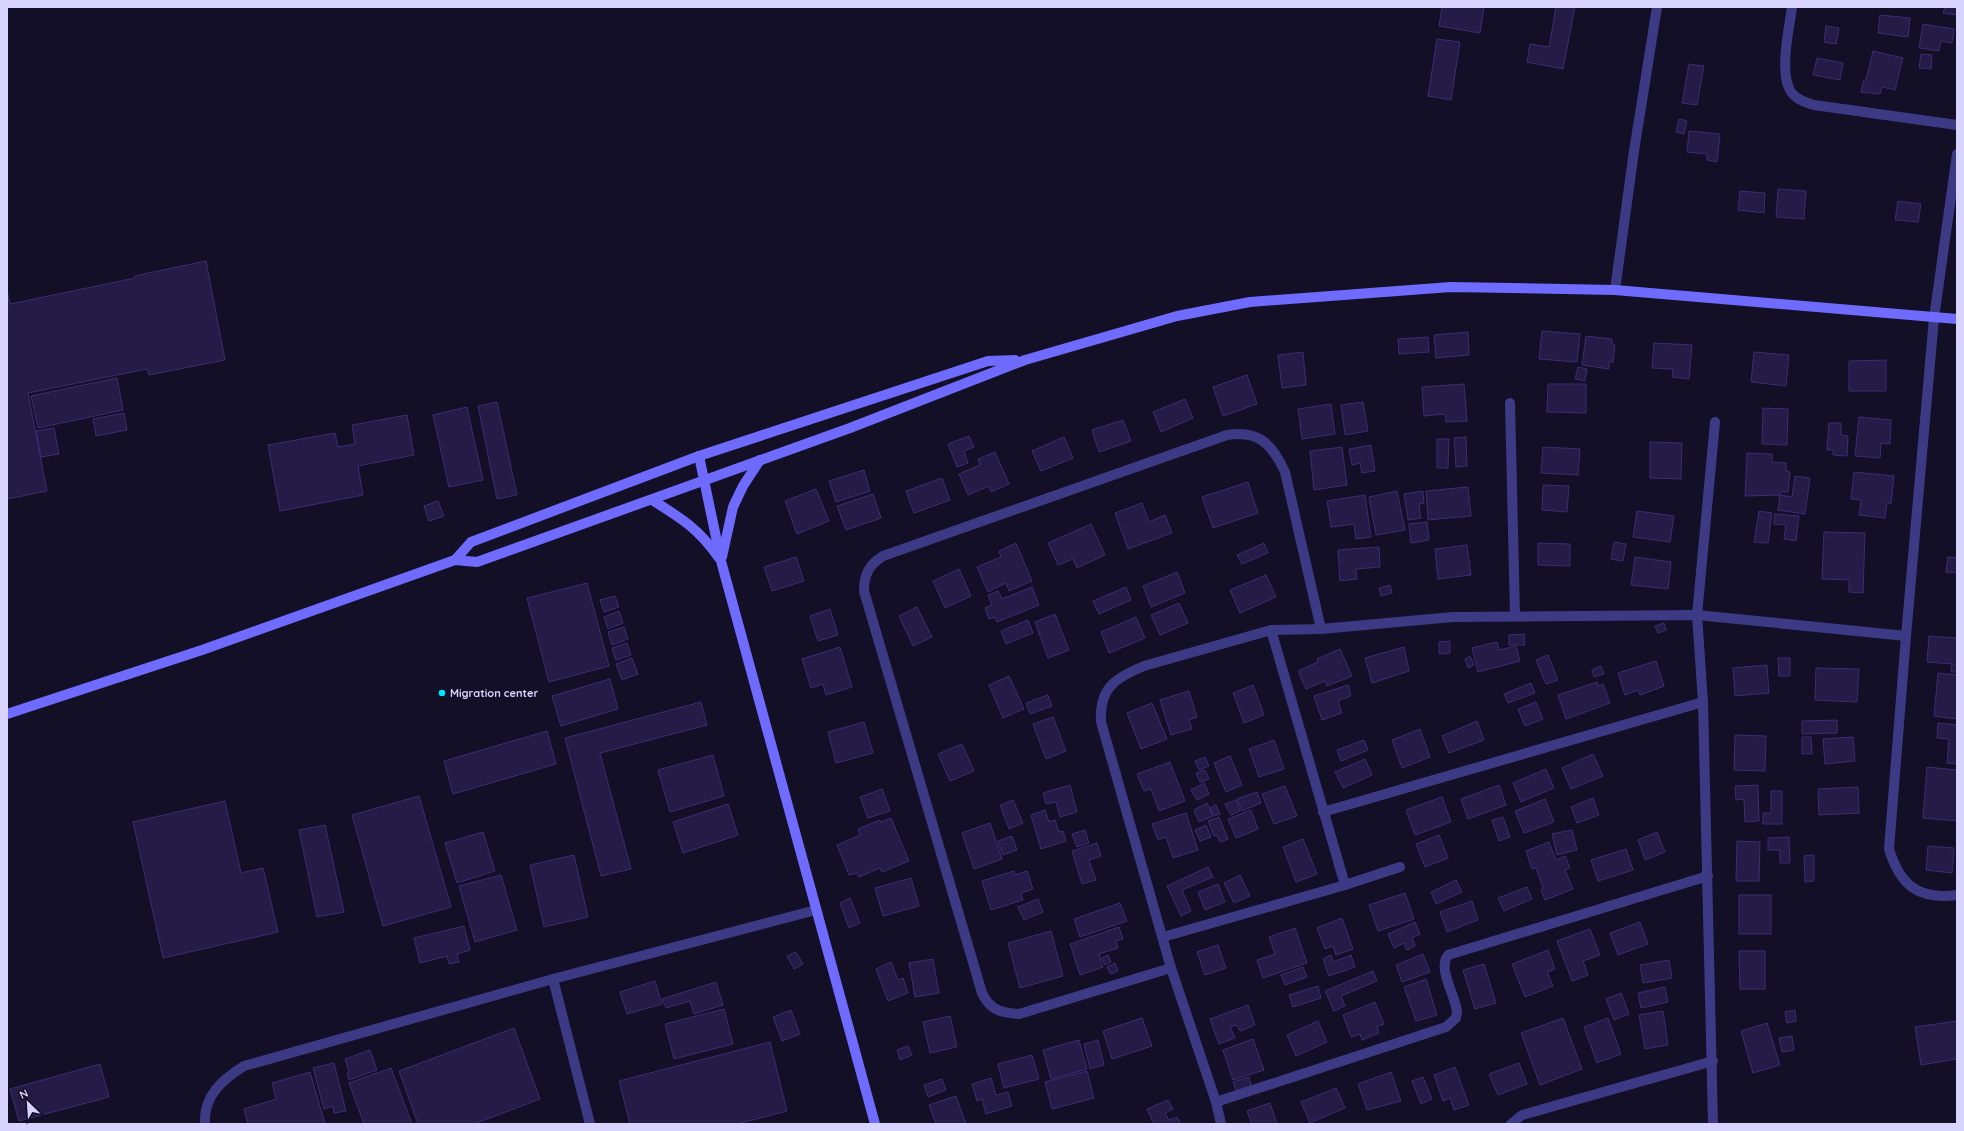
<svg xmlns="http://www.w3.org/2000/svg" width="1964" height="1131" font-family="Quicksand,sans-serif">
<style>
.building{fill:#241b47;stroke:#3b2d73}
.lines{fill:none;stroke-linecap:round;stroke-linejoin:round}
.lane{stroke:#3d3a85;stroke-width:10}
.street{stroke:#3d3a85;stroke-width:10}
.secondary{stroke:#6f6bff;stroke-width:10}
.poi-dot{fill:#00e5ff;stroke:#130f26;stroke-width:1.5}
.labels{text-anchor:middle;stroke-width:3.5;stroke-linejoin:round;paint-order:stroke}
.poi-label{font-size:11px;font-weight:bold;fill:#d9d4ff;stroke:#130f26;text-anchor:start}
</style>
<rect width="100%" height="100%" fill="#130f26"/>
<g class="building">
<polygon points="1442,7 1484,7 1480,33 1439,26"/>
<polygon points="1556,7 1575,7 1563,69 1527,62 1530,44 1549,47"/>
<polygon points="1945,7 1957,7 1957,15 1943,13"/>
<polygon points="1880,15 1910,18 1908,37 1878,33"/>
<polygon points="1923,24 1954,29 1952,43 1941,41 1939,51 1919,48"/>
<polygon points="1826,26 1839,28 1836,44 1824,42"/>
<polygon points="1437,39 1460,42 1451,100 1428,96"/>
<polygon points="1873,51 1903,58 1895,90 1882,87 1880,94 1861,92 1864,80 1866,80"/>
<polygon points="1921,54 1932,55 1931,69 1919,68"/>
<polygon points="1817,58 1843,63 1840,80 1813,75"/>
<polygon points="1689,64 1704,66 1697,105 1682,103"/>
<polygon points="1679,119 1687,121 1684,134 1676,132"/>
<polygon points="1689,131 1720,134 1717,162 1707,160 1707,154 1687,152"/>
<polygon points="1778,189 1806,191 1804,219 1776,217"/>
<polygon points="1740,191 1765,193 1764,213 1738,210"/>
<polygon points="1898,201 1921,204 1918,222 1895,220"/>
<polygon points="206,261 225,360 149,375 147,369 28,393 47,491 7,499 7,290 10,304 135,278 134,276"/>
<polygon points="1542,331 1580,334 1577,362 1539,359"/>
<polygon points="1468,332 1469,355 1436,358 1434,335"/>
<polygon points="1586,336 1612,339 1612,344 1615,345 1613,362 1609,362 1609,369 1582,365"/>
<polygon points="1428,337 1429,352 1399,354 1398,339"/>
<polygon points="1654,343 1692,345 1689,379 1672,377 1673,369 1652,368"/>
<polygon points="1303,352 1306,385 1282,388 1278,355"/>
<polygon points="1754,352 1789,355 1786,386 1751,382"/>
<polygon points="1886,360 1886,391 1849,391 1849,361"/>
<polygon points="1578,367 1587,369 1585,381 1575,379"/>
<polygon points="1247,375 1257,404 1223,416 1213,387"/>
<polygon points="117,378 123,410 38,428 31,396"/>
<polygon points="1464,384 1467,421 1446,422 1445,414 1424,416 1422,387"/>
<polygon points="1548,384 1586,384 1586,413 1547,412"/>
<polygon points="1185,399 1193,418 1161,432 1153,412"/>
<polygon points="497,402 517,495 497,499 478,406"/>
<polygon points="1363,402 1368,431 1345,435 1341,405"/>
<polygon points="1331,404 1335,434 1302,439 1298,409"/>
<polygon points="467,407 483,480 449,487 433,415"/>
<polygon points="1763,408 1788,409 1787,445 1762,444"/>
<polygon points="124,413 127,430 96,436 93,419"/>
<polygon points="407,415 414,455 358,466 363,495 280,511 268,445 335,433 338,447 355,444 352,425"/>
<polygon points="1859,417 1891,420 1890,444 1881,443 1880,458 1855,456"/>
<polygon points="1123,420 1131,441 1099,452 1092,430"/>
<polygon points="1829,423 1841,423 1841,435 1848,436 1847,456 1833,455 1833,450 1827,450"/>
<polygon points="54,428 59,454 41,457 36,431"/>
<polygon points="969,436 974,447 964,451 968,463 957,467 948,444"/>
<polygon points="1064,437 1073,458 1041,471 1032,451"/>
<polygon points="1466,437 1467,466 1456,467 1454,438"/>
<polygon points="1437,439 1449,439 1448,468 1437,468"/>
<polygon points="1650,442 1682,443 1681,479 1650,478"/>
<polygon points="1371,445 1375,471 1362,473 1360,463 1352,465 1349,449"/>
<polygon points="1342,447 1347,485 1314,490 1310,451"/>
<polygon points="1543,447 1580,449 1578,475 1541,473"/>
<polygon points="995,452 1009,484 991,492 989,486 968,495 959,474 980,465 978,459"/>
<polygon points="1747,453 1772,454 1772,462 1786,463 1786,471 1790,472 1788,492 1780,492 1780,495 1745,496"/>
<polygon points="864,470 870,491 836,502 829,481"/>
<polygon points="1854,472 1894,476 1891,504 1887,503 1885,518 1859,515 1861,500 1851,499"/>
<polygon points="1795,476 1810,478 1805,514 1778,510 1780,495 1792,497"/>
<polygon points="942,478 950,500 914,513 906,491"/>
<polygon points="1248,482 1258,513 1213,528 1202,497"/>
<polygon points="1543,485 1569,486 1567,512 1542,510"/>
<polygon points="1468,487 1471,516 1428,520 1426,491"/>
<polygon points="816,489 829,521 797,534 785,501"/>
<polygon points="1397,491 1405,530 1376,535 1369,497"/>
<polygon points="1423,491 1424,503 1419,504 1421,518 1408,520 1404,494"/>
<polygon points="873,494 881,518 846,530 837,506"/>
<polygon points="1365,495 1371,537 1356,539 1354,524 1331,527 1327,501"/>
<polygon points="438,501 444,516 429,521 424,506"/>
<polygon points="1142,503 1149,522 1165,515 1172,533 1128,549 1115,513"/>
<polygon points="1637,511 1674,516 1670,542 1633,537"/>
<polygon points="1759,511 1772,513 1768,543 1754,542"/>
<polygon points="1775,514 1799,516 1796,541 1784,539 1786,525 1774,524"/>
<polygon points="1427,522 1429,540 1411,543 1409,524"/>
<polygon points="1091,524 1105,555 1077,568 1073,559 1058,565 1048,543"/>
<polygon points="1824,532 1865,533 1863,593 1849,592 1849,580 1822,579"/>
<polygon points="1614,542 1626,544 1623,561 1611,559"/>
<polygon points="1016,543 1032,581 1009,591 1006,583 988,592 977,567 1001,557 999,551"/>
<polygon points="1264,543 1268,553 1242,564 1237,555"/>
<polygon points="1538,543 1570,544 1570,566 1538,565"/>
<polygon points="1467,545 1471,575 1438,579 1435,549"/>
<polygon points="1379,547 1380,567 1356,569 1357,579 1340,581 1338,550"/>
<polygon points="796,557 804,581 772,591 764,567"/>
<polygon points="1635,557 1671,562 1668,589 1631,585"/>
<polygon points="1948,557 1957,558 1957,573 1946,572"/>
<polygon points="959,569 971,596 945,608 933,581"/>
<polygon points="1177,572 1185,593 1151,607 1143,586"/>
<polygon points="1266,575 1276,597 1240,613 1230,590"/>
<polygon points="587,583 609,666 549,682 527,598"/>
<polygon points="1390,585 1392,593 1381,596 1379,588"/>
<polygon points="1032,587 1039,605 997,622 995,617 989,619 985,608 992,605 988,595 998,591 1002,599"/>
<polygon points="1126,587 1131,600 1099,614 1093,601"/>
<polygon points="615,596 619,607 604,612 600,600"/>
<polygon points="1179,603 1188,623 1160,635 1151,615"/>
<polygon points="917,607 932,637 913,646 899,616"/>
<polygon points="830,609 838,635 818,641 810,616"/>
<polygon points="619,611 623,623 608,629 604,617"/>
<polygon points="1055,614 1069,650 1048,658 1035,622"/>
<polygon points="1136,617 1145,638 1109,653 1101,632"/>
<polygon points="1028,620 1033,633 1006,644 1001,631"/>
<polygon points="1664,623 1666,630 1658,633 1655,626"/>
<polygon points="624,627 628,639 612,645 608,632"/>
<polygon points="1524,634 1525,645 1509,645 1509,635"/>
<polygon points="1929,636 1957,638 1957,672 1951,672 1952,664 1927,662"/>
<polygon points="1450,641 1450,653 1439,654 1439,642"/>
<polygon points="1497,642 1499,650 1516,646 1520,661 1478,672 1472,648"/>
<polygon points="627,643 631,655 616,660 612,648"/>
<polygon points="840,647 852,687 826,695 823,684 811,688 802,659"/>
<polygon points="1404,647 1409,671 1372,683 1365,658"/>
<polygon points="1340,649 1352,676 1327,686 1325,681 1306,689 1298,671 1318,662 1317,659"/>
<polygon points="1548,655 1558,680 1546,684 1536,660"/>
<polygon points="1470,656 1474,665 1468,668 1465,659"/>
<polygon points="632,658 638,674 622,680 616,664"/>
<polygon points="1778,658 1790,658 1790,676 1779,676"/>
<polygon points="1656,661 1664,686 1640,695 1638,690 1625,695 1618,673"/>
<polygon points="1767,665 1769,693 1735,696 1733,668"/>
<polygon points="1601,666 1604,674 1594,677 1592,670"/>
<polygon points="1816,668 1859,669 1857,702 1815,700"/>
<polygon points="1938,673 1957,675 1957,719 1934,716"/>
<polygon points="1009,676 1024,709 1003,718 989,685"/>
<polygon points="610,679 618,709 561,726 552,696"/>
<polygon points="1597,682 1598,686 1603,684 1610,703 1566,719 1558,695"/>
<polygon points="1531,683 1535,693 1508,703 1504,694"/>
<polygon points="1253,685 1264,715 1244,723 1233,693"/>
<polygon points="1348,685 1351,696 1338,701 1342,713 1322,720 1314,696"/>
<polygon points="1189,691 1197,717 1189,720 1192,729 1171,735 1160,700"/>
<polygon points="1048,695 1052,706 1030,714 1026,703"/>
<polygon points="701,702 707,725 600,753 631,869 601,876 565,738"/>
<polygon points="1536,702 1543,719 1525,726 1518,709"/>
<polygon points="1152,703 1167,739 1141,749 1127,713"/>
<polygon points="1053,717 1066,751 1046,759 1033,724"/>
<polygon points="1837,720 1837,733 1802,734 1802,721"/>
<polygon points="1477,721 1484,740 1449,753 1442,736"/>
<polygon points="864,722 873,753 836,763 828,732"/>
<polygon points="1938,723 1957,725 1957,764 1947,763 1949,739 1937,738"/>
<polygon points="1420,729 1430,757 1402,768 1392,740"/>
<polygon points="547,731 556,764 453,794 444,761"/>
<polygon points="1735,735 1766,736 1765,771 1734,770"/>
<polygon points="1802,737 1811,737 1812,754 1802,754"/>
<polygon points="1853,737 1855,761 1825,764 1823,739"/>
<polygon points="1274,740 1284,769 1259,777 1249,749"/>
<polygon points="1364,740 1368,750 1341,761 1337,750"/>
<polygon points="962,744 974,771 950,781 938,754"/>
<polygon points="1593,754 1603,776 1571,789 1562,768"/>
<polygon points="713,755 724,796 670,812 658,770"/>
<polygon points="1230,756 1242,785 1226,792 1214,763"/>
<polygon points="1205,757 1209,766 1199,770 1195,761"/>
<polygon points="1365,759 1372,775 1343,788 1335,772"/>
<polygon points="1170,762 1185,801 1159,811 1151,789 1144,791 1137,774"/>
<polygon points="1927,767 1957,770 1957,821 1923,818"/>
<polygon points="1546,769 1554,788 1521,802 1513,783"/>
<polygon points="1205,770 1209,779 1200,782 1196,773"/>
<polygon points="1204,783 1209,794 1197,800 1191,790"/>
<polygon points="1070,785 1077,812 1060,817 1056,802 1046,804 1043,793"/>
<polygon points="1499,785 1506,805 1468,819 1461,799"/>
<polygon points="1758,785 1759,821 1745,822 1744,799 1736,800 1735,786"/>
<polygon points="1285,786 1297,816 1274,824 1262,794"/>
<polygon points="1858,787 1859,813 1819,815 1818,789"/>
<polygon points="882,789 890,811 868,818 860,797"/>
<polygon points="1771,791 1782,791 1782,824 1763,824 1763,813 1771,813"/>
<polygon points="1257,792 1261,803 1242,811 1237,799"/>
<polygon points="419,796 451,907 383,926 352,815"/>
<polygon points="1442,797 1451,822 1415,835 1406,810"/>
<polygon points="1593,798 1599,815 1577,823 1571,807"/>
<polygon points="1545,799 1554,822 1524,833 1515,811"/>
<polygon points="1013,800 1023,823 1009,829 1000,805"/>
<polygon points="1236,800 1240,811 1231,815 1225,804"/>
<polygon points="225,801 241,873 263,868 278,932 163,958 133,822"/>
<polygon points="1207,803 1213,816 1199,822 1194,810"/>
<polygon points="728,804 738,835 683,853 673,822"/>
<polygon points="1216,805 1220,814 1214,816 1210,808"/>
<polygon points="1045,810 1049,822 1055,820 1059,832 1063,831 1066,841 1041,849 1031,815"/>
<polygon points="1251,810 1258,829 1236,838 1228,819"/>
<polygon points="1186,813 1198,850 1173,858 1166,837 1158,840 1152,824"/>
<polygon points="1219,817 1228,839 1220,842 1217,835 1214,836 1208,821"/>
<polygon points="1503,817 1510,837 1499,841 1492,820"/>
<polygon points="891,818 909,861 882,872 880,868 859,877 857,873 849,875 837,845 860,835 858,829 880,820 881,822"/>
<polygon points="990,823 1002,859 974,869 962,833"/>
<polygon points="325,825 344,912 317,917 299,830"/>
<polygon points="1206,825 1211,837 1200,841 1195,830"/>
<polygon points="1085,830 1089,843 1077,847 1072,834"/>
<polygon points="1572,830 1577,850 1557,855 1552,834"/>
<polygon points="483,832 495,871 457,883 445,843"/>
<polygon points="1657,832 1665,852 1645,860 1638,840"/>
<polygon points="1439,835 1448,858 1425,867 1416,844"/>
<polygon points="1012,836 1017,850 1003,855 998,841"/>
<polygon points="1789,837 1790,863 1780,863 1780,850 1768,850 1768,838"/>
<polygon points="1303,839 1317,874 1296,882 1283,847"/>
<polygon points="1737,841 1760,842 1759,881 1736,881"/>
<polygon points="1549,842 1556,860 1565,856 1570,868 1565,870 1573,889 1545,900 1541,890 1543,888 1536,868 1532,869 1526,851"/>
<polygon points="1097,843 1101,856 1089,860 1096,880 1082,884 1072,851"/>
<polygon points="1928,846 1954,848 1952,873 1926,870"/>
<polygon points="1626,849 1633,870 1598,881 1591,860"/>
<polygon points="574,855 588,917 544,927 530,865"/>
<polygon points="1814,855 1814,881 1805,882 1804,856"/>
<polygon points="1208,867 1213,877 1182,890 1191,911 1181,916 1167,886"/>
<polygon points="1014,871 1015,875 1027,871 1033,889 1021,893 1023,900 991,910 982,881"/>
<polygon points="501,875 517,930 475,942 459,886"/>
<polygon points="1240,875 1250,896 1234,903 1224,883"/>
<polygon points="911,878 919,906 883,916 875,888"/>
<polygon points="1456,880 1462,892 1436,904 1431,892"/>
<polygon points="1218,884 1225,902 1205,910 1198,892"/>
<polygon points="1527,887 1532,899 1504,911 1498,898"/>
<polygon points="1405,893 1414,919 1378,931 1369,905"/>
<rect x="1739" y="895" width="32" height="39"/>
<polygon points="850,898 860,923 849,928 840,903"/>
<polygon points="1038,899 1043,912 1024,920 1018,907"/>
<polygon points="1472,901 1478,920 1447,932 1440,912"/>
<polygon points="1120,903 1127,921 1080,937 1074,919"/>
<polygon points="1342,918 1353,949 1336,955 1333,946 1325,949 1317,928"/>
<polygon points="1415,922 1420,934 1412,938 1415,946 1407,950 1404,943 1394,948 1388,934"/>
<polygon points="1640,922 1648,944 1618,955 1610,933"/>
<polygon points="464,926 470,950 457,954 459,962 449,964 447,956 420,963 414,938"/>
<polygon points="1119,927 1123,939 1116,941 1118,948 1099,954 1103,967 1080,975 1070,944"/>
<polygon points="1295,928 1307,963 1263,978 1257,960 1275,954 1269,937"/>
<polygon points="1590,929 1600,955 1583,961 1588,975 1572,981 1557,941"/>
<polygon points="1051,931 1063,976 1020,988 1008,943"/>
<polygon points="1218,945 1226,968 1205,975 1197,952"/>
<polygon points="1548,950 1555,969 1547,972 1553,986 1525,997 1512,964"/>
<polygon points="1739,951 1765,951 1765,989 1740,989"/>
<polygon points="796,952 803,964 794,969 787,956"/>
<polygon points="1423,954 1430,972 1402,982 1396,965"/>
<polygon points="1108,955 1111,962 1105,965 1102,958"/>
<polygon points="1331,955 1333,962 1351,955 1355,967 1329,976 1323,959"/>
<polygon points="933,959 939,993 915,997 909,963"/>
<polygon points="1669,960 1672,978 1643,983 1640,965"/>
<polygon points="891,962 898,980 903,978 908,993 888,1001 876,969"/>
<polygon points="1115,963 1118,971 1111,974 1107,967"/>
<polygon points="1484,964 1496,1003 1475,1009 1463,970"/>
<polygon points="1303,967 1307,977 1285,985 1281,975"/>
<polygon points="1373,971 1377,981 1341,996 1345,1006 1334,1011 1325,991"/>
<polygon points="1426,979 1437,1015 1416,1021 1404,987"/>
<polygon points="655,981 662,1004 627,1014 620,992"/>
<polygon points="716,982 723,1005 694,1014 690,1001 666,1008 662,999"/>
<polygon points="1318,986 1321,998 1293,1007 1289,995"/>
<polygon points="1665,987 1668,1002 1641,1008 1638,993"/>
<polygon points="1621,993 1629,1014 1614,1020 1606,999"/>
<polygon points="1375,1002 1384,1024 1377,1026 1379,1033 1362,1040 1360,1034 1351,1037 1343,1015"/>
<polygon points="1248,1005 1255,1025 1240,1031 1237,1025 1230,1027 1235,1038 1219,1044 1210,1019"/>
<polygon points="724,1009 733,1044 674,1059 665,1024"/>
<polygon points="791,1010 800,1034 782,1041 773,1017"/>
<polygon points="1795,1010 1796,1021 1787,1023 1785,1012"/>
<polygon points="1663,1011 1668,1045 1645,1049 1639,1015"/>
<polygon points="950,1016 957,1047 930,1053 923,1022"/>
<polygon points="1142,1018 1152,1046 1112,1059 1103,1031"/>
<polygon points="1563,1018 1582,1069 1540,1085 1521,1033"/>
<polygon points="1608,1018 1621,1054 1597,1063 1584,1027"/>
<polygon points="1318,1021 1327,1042 1296,1056 1287,1035"/>
<polygon points="1957,1021 1957,1059 1921,1065 1915,1027"/>
<polygon points="1767,1023 1780,1065 1753,1073 1741,1031"/>
<polygon points="514,1028 540,1099 474,1124 418,1124 399,1071"/>
<polygon points="1792,1036 1794,1050 1782,1052 1779,1038"/>
<polygon points="1253,1039 1264,1070 1233,1080 1223,1050"/>
<polygon points="1079,1040 1087,1069 1051,1079 1043,1050"/>
<polygon points="1098,1040 1104,1065 1090,1069 1084,1044"/>
<polygon points="770,1042 787,1111 737,1124 630,1124 619,1081"/>
<polygon points="908,1046 912,1055 900,1060 897,1050"/>
<polygon points="370,1050 377,1070 349,1080 347,1073 349,1072 345,1059"/>
<polygon points="1032,1055 1039,1079 1004,1088 998,1064"/>
<polygon points="334,1063 346,1111 334,1113 333,1106 324,1109 313,1068"/>
<polygon points="1519,1063 1527,1084 1498,1095 1489,1074"/>
<polygon points="100,1064 109,1097 19,1121 10,1089"/>
<polygon points="1455,1067 1469,1105 1454,1110 1450,1098 1443,1101 1434,1075"/>
<polygon points="391,1068 412,1124 364,1124 349,1083"/>
<polygon points="1087,1071 1094,1098 1052,1109 1045,1082"/>
<polygon points="310,1072 325,1124 248,1124 244,1109 276,1099 272,1083"/>
<polygon points="1391,1072 1401,1101 1367,1110 1358,1084"/>
<polygon points="1249,1077 1252,1088 1237,1093 1233,1082"/>
<polygon points="1423,1077 1432,1099 1421,1104 1412,1081"/>
<polygon points="991,1078 996,1095 1008,1092 1012,1106 986,1114 982,1099 977,1101 972,1084"/>
<polygon points="942,1079 946,1090 928,1097 924,1085"/>
<polygon points="1336,1088 1345,1108 1310,1123 1301,1102"/>
<polygon points="956,1096 966,1124 936,1124 929,1105"/>
<polygon points="1168,1100 1173,1109 1165,1113 1169,1120 1177,1117 1181,1124 1154,1124 1147,1109"/>
<polygon points="1270,1103 1277,1124 1252,1124 1247,1111"/>
</g>
<g class="lines">
<polyline class="lane" points="553,979 590,1124"/>
<g class="street">
<path d="M1792,7c-3,22 -12,61 -3,81 4,10 15,14 25,17l143,20"/>
<polyline points="1615,290 1634,151 1657,7"/>
<polyline points="1510,403 1515,616"/>
<polyline points="1271,630 1345,885"/>
<path d="M1906,636l-17,213c11,36 29,51 68,46"/>
<polyline points="1323,812 1703,702"/>
<polyline points="1163,937 1345,885 1400,867"/>
<path d="M1171,968l-152,46c-18,-1 -29,-4 -37,-21l-118,-402c0,-17 5,-26 19,-35l344,-121c32,-5 45,9 58,37l36,157"/>
<path d="M1216,1102l230,-75 10,-9 1,-6c-1,-16 -20,-43 -9,-57l260,-79"/>
<path d="M205,1124c-2,-28 18,-45 39,-58l309,-87 263,-69"/>
<path d="M1221,1124l-5,-22 -45,-134 -70,-246c-2,-34 14,-44 43,-56l127,-36 50,-1 132,-12 244,-2 209,21 28,-318 23,-164"/>
<polyline points="1511,1124 1522,1115 1713,1061"/>
<polyline points="1713,1124 1703,702 1697,615 1715,422"/>
</g>
<g class="secondary">
<polyline points="699,456 721,561 875,1124"/>
<path d="M652,500c29,18 47,29 67,58"/>
<polyline points="722,557 733,507 743,486 760,460"/>
<polyline points="455,560 471,542 699,456 988,361 1015,360"/>
<polyline points="7,714 202,650 455,560 477,562 850,428 1025,360 1177,316 1250,302 1451,287 1615,290 1957,319"/>
</g>
</g>
<circle class="poi-dot" cx="442" cy="693" r="4"/>
<g class="labels">
<g class="poi-label">
<text x="450" y="697">Migration center</text>
</g>
</g>
<rect width="1964" height="1131" fill="none" stroke="#d9d4ff" stroke-width="16"/>
<g transform="translate(28 1103) rotate(335)" stroke="#130f26" stroke-width="3" paint-order="stroke">
<path d="M0-3L7 15L0 10L-7 15Z" fill="#d9d4ff"/>
<text y="-6" font-size="11" font-weight="bold" text-anchor="middle" fill="#d9d4ff">N</text>
</g>
</svg>
